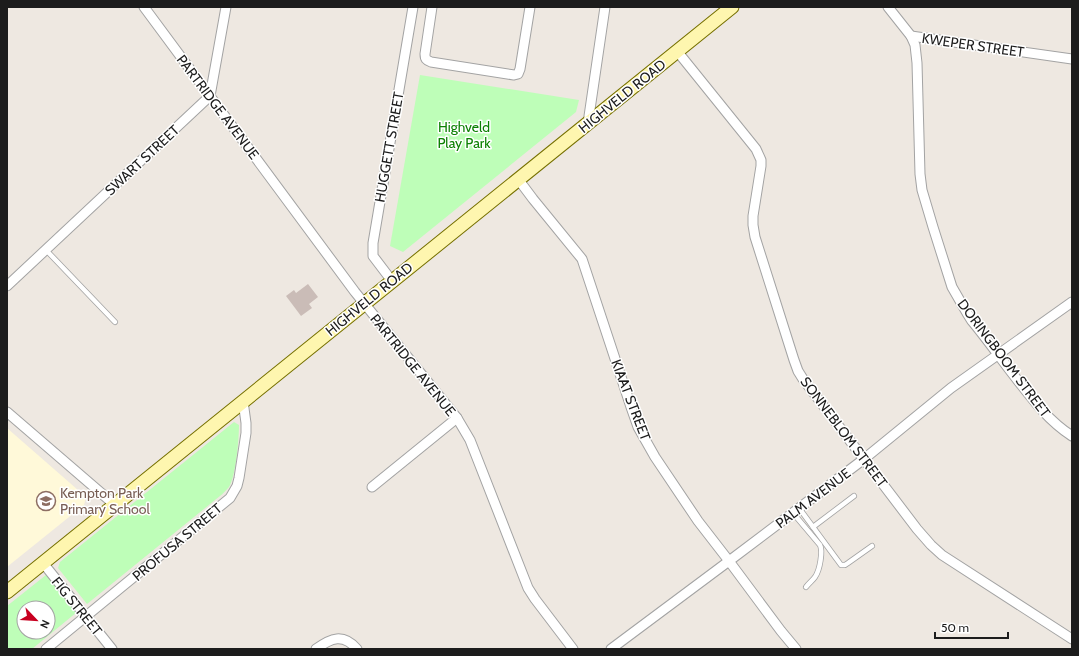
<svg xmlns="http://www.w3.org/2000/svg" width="1079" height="656" font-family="Cabin,sans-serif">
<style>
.education{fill:#fff9d9}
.park{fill:#befeb8;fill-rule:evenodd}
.building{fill:#cabcb7}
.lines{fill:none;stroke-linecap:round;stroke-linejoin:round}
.lane-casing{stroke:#a3a3a3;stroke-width:6}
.street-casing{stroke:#a3a3a3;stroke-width:11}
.secondary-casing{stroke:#767000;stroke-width:15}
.lane{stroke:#fff;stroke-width:4.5}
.street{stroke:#fff;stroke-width:9}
.secondary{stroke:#fef6af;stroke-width:13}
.labels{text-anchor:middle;stroke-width:3;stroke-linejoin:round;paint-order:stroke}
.street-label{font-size:14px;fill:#1c1c1c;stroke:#fff}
.park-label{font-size:14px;fill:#0c8103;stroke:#fff}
.education-label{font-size:14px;fill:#785e54;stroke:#fff;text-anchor:start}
</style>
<rect width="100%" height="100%" fill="#eee8e1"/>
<polygon class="education" points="7,428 86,497 84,505 7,567"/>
<g class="park">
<polygon points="420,75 579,100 576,112 403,252 390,246"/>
<path d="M234,422l5,3c0,14 -3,51 -10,62 -4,5 -9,9 -14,13l-128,104 -29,-36 2,-6z"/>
<path d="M46,575l31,37 -45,37h-25v-43zM24,608h24v24h-24z"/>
</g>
<polygon class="building" points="308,284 318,297 309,304 312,308 301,316 286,296 294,290 296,293"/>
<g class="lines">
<g class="lane-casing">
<g id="lane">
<polyline points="46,250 115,322"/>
<polyline points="799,508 841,565 845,565 848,563 872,546"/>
<path d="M793,513l27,32c3,6 0,25 -5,32 -2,3 -6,6 -9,10"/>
<polyline points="813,527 854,496"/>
</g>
</g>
<g class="street-casing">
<g id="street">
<polyline points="144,7 355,292 457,418 470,440 528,588 535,599 573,649"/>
<path d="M432,7l-7,47c0,5 1,6 6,8l83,13 4,-1 2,-5 10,-62"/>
<path d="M888,7l23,29 4,9 2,18 3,111 2,16 11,37 19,60 15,26 5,8c14,17 27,35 40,52 18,23 35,47 60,63"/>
<polyline points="911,36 1072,59"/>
<polyline points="677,51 752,144 756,149 761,160 761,166 753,216 753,225 755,237 794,360 798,371 803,379 917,529 931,545 942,555 1072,639"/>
<polyline points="588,123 605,7"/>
<polyline points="518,179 533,199 582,259 631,407 638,427 655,457 698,521 729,561 781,631 796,649"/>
<polyline points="392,281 373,256 373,243 413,7"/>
<polyline points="7,286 210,96 226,7"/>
<polyline points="7,412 115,505"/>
<polyline points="372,487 457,418"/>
<polyline points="43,563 112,649"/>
<polyline points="46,649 230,498 237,486 239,478 246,433 246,423 243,401"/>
<path d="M316,649c15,-11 27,-16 41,0"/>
<polyline points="611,649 729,561 864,459 951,388 1072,302"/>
</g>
</g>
<g class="secondary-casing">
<polyline id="secondary" points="7,592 732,7"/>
</g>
<use href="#lane" class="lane"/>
<use href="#street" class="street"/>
<use href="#secondary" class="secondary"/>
</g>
<defs>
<g id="school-ring" transform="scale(1)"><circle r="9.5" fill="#fff" stroke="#8d6e63" stroke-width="1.5"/><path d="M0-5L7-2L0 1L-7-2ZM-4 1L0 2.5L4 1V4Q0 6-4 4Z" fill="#8d6e63"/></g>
</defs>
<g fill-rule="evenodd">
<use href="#school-ring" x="46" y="501"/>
</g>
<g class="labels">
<g class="street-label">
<text transform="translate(973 45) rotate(8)" y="5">KWEPER STREET</text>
<text transform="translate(622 96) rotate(-39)" y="5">HIGHVELD ROAD</text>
<text transform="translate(218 107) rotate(53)" y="5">PARTRIDGE AVENUE</text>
<text transform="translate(389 147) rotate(-80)" y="5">HUGGETT STREET</text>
<text transform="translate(142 160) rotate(-43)" y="5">SWART STREET</text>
<text transform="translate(369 299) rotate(-39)" y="5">HIGHVELD ROAD</text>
<text transform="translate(1004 358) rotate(53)" y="5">DORINGBOOM STREET</text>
<text transform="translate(413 365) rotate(51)" y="5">PARTRIDGE AVENUE</text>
<text transform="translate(631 400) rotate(69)" y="5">KIAAT STREET</text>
<text transform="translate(844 432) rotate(53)" y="5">SONNEBLOM STREET</text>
<text transform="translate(813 498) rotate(-37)" y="5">PALM AVENUE</text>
<text transform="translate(177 542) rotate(-40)" y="5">PROFUSA STREET</text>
<text transform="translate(77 606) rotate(51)" y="5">FIG STREET</text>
</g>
<g class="park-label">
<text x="464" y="132">Highveld<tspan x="464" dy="16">Play Park</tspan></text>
</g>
<g class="education-label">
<text x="60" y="498">Kempton Park<tspan x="60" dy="16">Primary School</tspan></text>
</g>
</g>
<rect width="1079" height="656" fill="none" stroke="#1c1c1c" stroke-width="16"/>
<g transform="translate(36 620) rotate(115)"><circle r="19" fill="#ffffff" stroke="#a4a4a4"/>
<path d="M0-3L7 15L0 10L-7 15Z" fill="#c80020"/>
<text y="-6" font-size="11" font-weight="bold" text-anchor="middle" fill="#1c1c1c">N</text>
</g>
<path d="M935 632v6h73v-6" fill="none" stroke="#1c1c1c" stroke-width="2"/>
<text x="941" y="632" font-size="12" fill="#1c1c1c" stroke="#ffffff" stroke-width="3" paint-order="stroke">50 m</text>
</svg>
